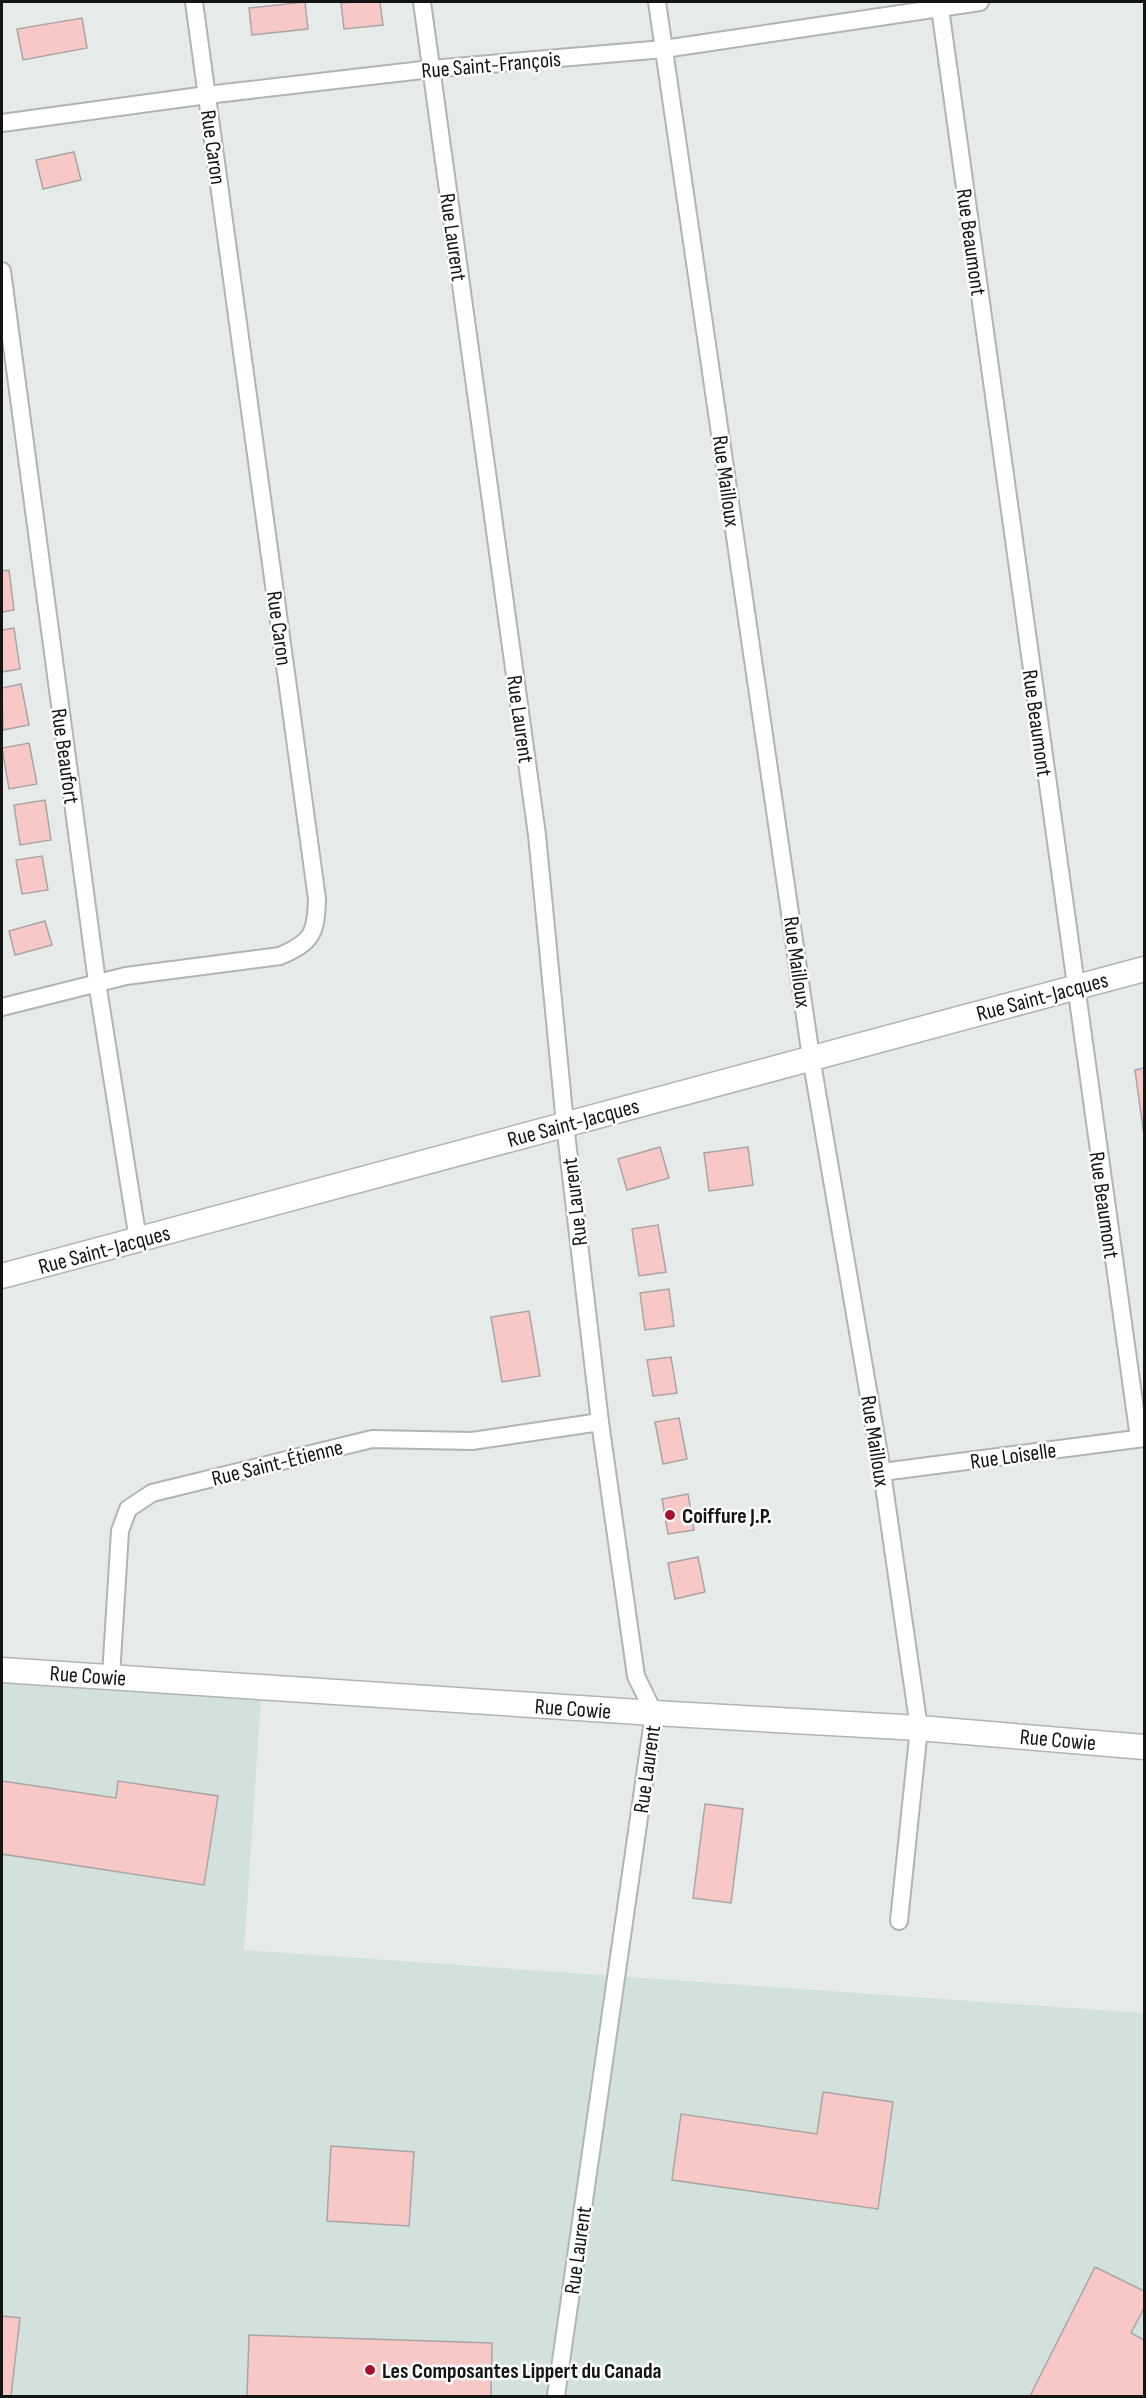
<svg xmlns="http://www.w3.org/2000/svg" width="1146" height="2398" font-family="'Sofia Sans Condensed',sans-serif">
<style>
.built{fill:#d3e1dc}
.building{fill:#f8c8c7;stroke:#aaa5a5;stroke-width:1.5}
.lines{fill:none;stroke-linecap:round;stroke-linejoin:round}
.street-casing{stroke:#b0b5b3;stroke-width:20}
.secondary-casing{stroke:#b0b5b3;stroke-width:27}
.street{stroke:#fff;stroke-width:16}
.secondary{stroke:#fff;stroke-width:24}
.poi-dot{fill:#a81030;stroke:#fff;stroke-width:2}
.labels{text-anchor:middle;stroke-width:5;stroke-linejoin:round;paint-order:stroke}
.street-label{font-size:22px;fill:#131414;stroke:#fff}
.poi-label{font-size:22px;font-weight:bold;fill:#131414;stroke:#fff;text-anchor:start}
</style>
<rect width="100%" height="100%" fill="#e6ebe9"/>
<polygon class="built" points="2,1683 261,1700 244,1950 1144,2013 1144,2396 2,2396"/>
<g class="building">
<polygon points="305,2 308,29 252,35 249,8"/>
<polygon points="356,2 380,2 383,25 344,29 341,3"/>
<polygon points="82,18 87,48 23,60 17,29"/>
<polygon points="74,152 81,180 43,189 36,160"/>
<polygon points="9,570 14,610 2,612 2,571"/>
<polygon points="14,628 20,669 2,672 2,630"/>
<polygon points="21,684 29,725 3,730 2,688"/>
<polygon points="29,743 37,784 9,789 2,748"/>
<polygon points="45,800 51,840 20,845 14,805"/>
<polygon points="42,856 48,890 22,894 16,860"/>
<polygon points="45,921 52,945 15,955 9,931"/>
<polygon points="1144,1068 1144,1136 1135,1070"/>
<polygon points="660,1147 669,1178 627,1190 618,1159"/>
<polygon points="748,1147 753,1185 709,1191 704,1153"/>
<polygon points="658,1225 666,1272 639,1276 632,1229"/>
<polygon points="669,1289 674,1326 645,1330 640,1293"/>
<polygon points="529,1311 540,1376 502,1382 491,1317"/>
<polygon points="671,1357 677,1393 653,1396 647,1360"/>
<polygon points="679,1418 687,1459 663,1464 655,1422"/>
<polygon points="688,1494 694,1530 668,1534 662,1499"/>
<polygon points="698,1557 705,1592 675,1599 668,1563"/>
<polygon points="2,1781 116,1798 118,1781 218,1796 204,1885 2,1854"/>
<polygon points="705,1804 743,1809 731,1903 693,1898"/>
<polygon points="823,2092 893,2102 878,2209 672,2180 681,2114 817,2134"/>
<polygon points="331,2146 414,2152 409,2226 327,2221"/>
<polygon points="1095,2267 1144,2291 1144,2308 1131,2333 1144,2340 1144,2396 1030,2396"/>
<polygon points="2,2316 20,2318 11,2396 2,2396"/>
<polygon points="249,2335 492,2343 491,2396 247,2396"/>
</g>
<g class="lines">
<g class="street-casing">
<g id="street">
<polyline points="422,2 537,835 565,1124 600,1422 636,1676 654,1713 556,2396"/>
<polyline points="657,2 811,1057 882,1472 919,1728 899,1921"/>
<polyline points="940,8 1139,1438"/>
<polyline points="2,123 207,95 431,69 664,49 980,2"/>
<polyline points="2,271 97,982 138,1240"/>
<path d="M2,1007l124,-31 154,-20c32,-14 36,-22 37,-57l-123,-897"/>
<polyline points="882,1472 1144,1438"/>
<polyline points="111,1676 120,1531 128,1509 152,1493 372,1439 472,1441 600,1422"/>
</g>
</g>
<g class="secondary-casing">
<g id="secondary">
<polyline points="2,1276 1144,969"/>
<polyline points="2,1670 654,1713 919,1728 1144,1747"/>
</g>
</g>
<use href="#street" class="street"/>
<use href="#secondary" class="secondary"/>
</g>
<g class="poi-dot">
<circle cx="670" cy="1515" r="6"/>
<circle cx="370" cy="2370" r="6"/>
</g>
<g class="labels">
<g class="street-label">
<text transform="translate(491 64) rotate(-5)" y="8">Rue Saint-François</text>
<text transform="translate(214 147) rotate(82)" y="8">Rue Caron</text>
<text transform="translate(454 237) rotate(82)" y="8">Rue Laurent</text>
<text transform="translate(972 242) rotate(82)" y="8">Rue Beaumont</text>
<text transform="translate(727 481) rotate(82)" y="8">Rue Mailloux</text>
<text transform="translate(280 628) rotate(82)" y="8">Rue Caron</text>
<text transform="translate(521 719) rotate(82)" y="8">Rue Laurent</text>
<text transform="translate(1038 723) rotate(82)" y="8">Rue Beaumont</text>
<text transform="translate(66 756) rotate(82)" y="8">Rue Beaufort</text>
<text transform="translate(798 962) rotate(82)" y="8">Rue Mailloux</text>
<text transform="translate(1042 996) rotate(-15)" y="8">Rue Saint-Jacques</text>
<text transform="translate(573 1122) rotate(-15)" y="8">Rue Saint-Jacques</text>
<text transform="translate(574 1202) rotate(-97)" y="8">Rue Laurent</text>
<text transform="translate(1105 1205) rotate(82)" y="8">Rue Beaumont</text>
<text transform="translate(104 1249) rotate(-15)" y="8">Rue Saint-Jacques</text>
<text transform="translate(876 1441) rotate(81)" y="8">Rue Mailloux</text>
<text transform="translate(1013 1455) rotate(-8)" y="8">Rue Loiselle</text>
<text transform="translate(277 1462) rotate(-14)" y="8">Rue Saint-Étienne</text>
<text transform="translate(88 1675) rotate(4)" y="8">Rue Cowie</text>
<text transform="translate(573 1708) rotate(4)" y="8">Rue Cowie</text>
<text transform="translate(1058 1739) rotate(5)" y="8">Rue Cowie</text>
<text transform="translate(646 1769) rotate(-82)" y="8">Rue Laurent</text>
<text transform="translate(577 2250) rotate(-82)" y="8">Rue Laurent</text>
</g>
<g class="poi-label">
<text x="682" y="1523">Coiffure J.P.</text>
<text x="382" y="2378">Les Composantes Lippert du Canada</text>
</g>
</g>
<rect width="1146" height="2398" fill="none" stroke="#131414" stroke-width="6"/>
</svg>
